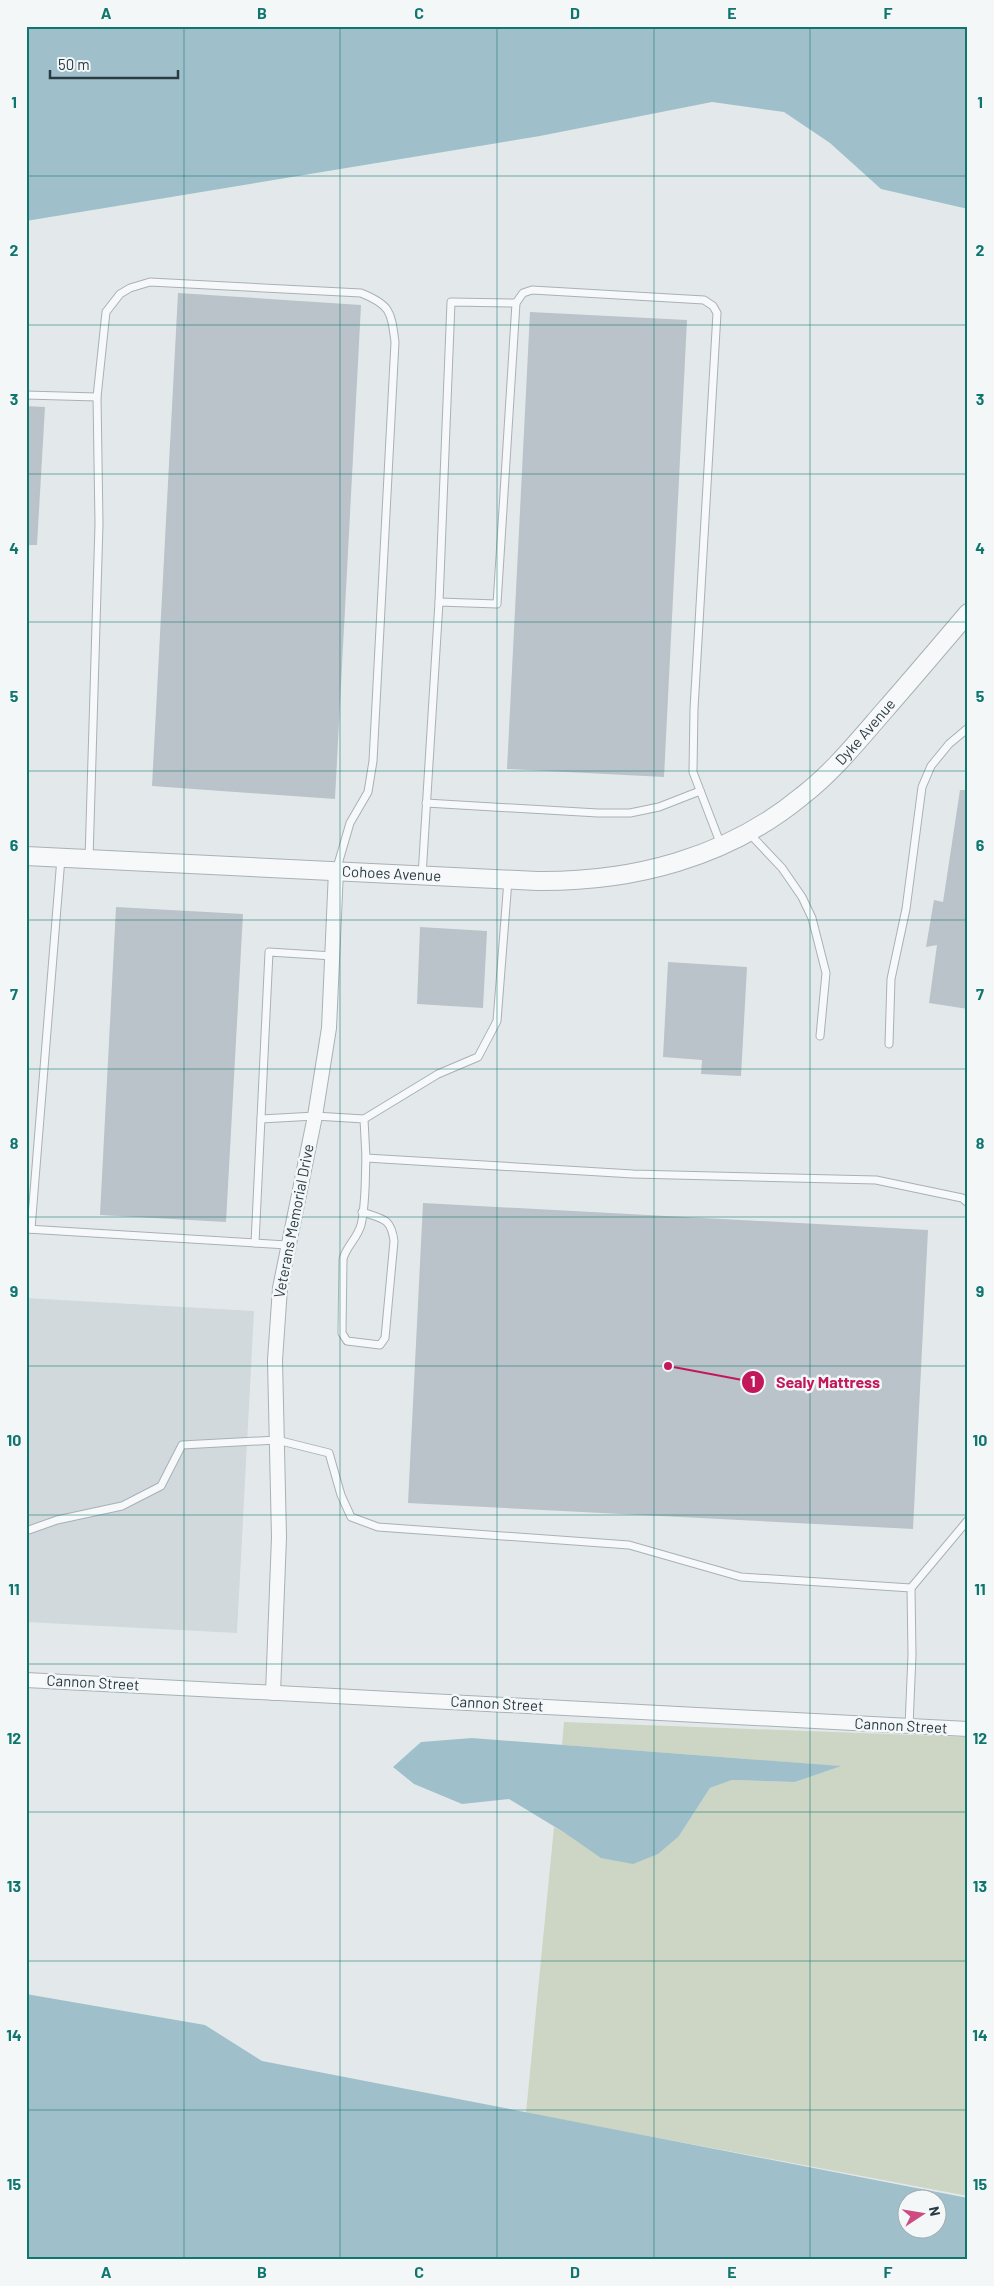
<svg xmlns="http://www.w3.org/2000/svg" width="994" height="2286" font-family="Barlow,sans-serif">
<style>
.built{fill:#d1d9dd}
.green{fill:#cdd5c4}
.water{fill:#9fc0cb;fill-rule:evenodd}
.building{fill:#bac3c9}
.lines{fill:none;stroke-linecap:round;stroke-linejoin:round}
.service-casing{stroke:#a8b1b6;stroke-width:9}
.minor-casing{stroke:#a8b1b6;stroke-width:16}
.tertiary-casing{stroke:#a8b1b6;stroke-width:20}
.service{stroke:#f6f8f9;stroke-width:7}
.minor{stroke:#f6f8f9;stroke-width:14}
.tertiary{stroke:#f6f8f9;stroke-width:18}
.grid{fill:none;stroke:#0f766e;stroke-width:1;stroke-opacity:0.55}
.labels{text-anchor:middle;stroke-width:5;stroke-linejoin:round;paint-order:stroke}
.street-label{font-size:15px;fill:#2b3b44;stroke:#f3f7f8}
.leader{fill:none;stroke:#c2185b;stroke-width:2}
.callout-dot{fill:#c2185b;stroke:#f3f7f8;stroke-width:2}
.mark-label{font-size:15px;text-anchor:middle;font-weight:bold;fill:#fff}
.callout-label{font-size:16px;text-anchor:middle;font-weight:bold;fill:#c2185b;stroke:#f3f7f8;stroke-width:5;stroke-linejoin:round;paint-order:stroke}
.neatline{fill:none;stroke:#0f766e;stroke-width:2}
.grid-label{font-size:16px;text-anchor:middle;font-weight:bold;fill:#0f766e}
</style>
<rect width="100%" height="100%" fill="#e3e9eb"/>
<polygon class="built" points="26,1298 254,1311 237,1633 26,1622"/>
<polygon class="green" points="564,1722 968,1737 968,2196 526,2113 554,1827 565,1833 679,1836 710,1788 732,1780 795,1782 839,1766 562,1745"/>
<g class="water">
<polygon points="26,26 968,26 968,209 881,189 830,143 784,112 712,102 540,136 26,221"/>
<polygon points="472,1738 841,1766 795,1782 732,1780 710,1788 679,1836 658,1854 633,1864 601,1858 565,1833 509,1799 462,1804 414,1784 393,1767 421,1742"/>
<path d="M26,1994l179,31 57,36 706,137v62h-942zM906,2198h30v30h-30z"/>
</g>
<g class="building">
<polygon points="178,293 361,305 335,799 152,786"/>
<polygon points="530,312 687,320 664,777 507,769"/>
<polygon points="26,406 45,407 37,545 26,545"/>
<polygon points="960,790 968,790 968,1009 929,1003 937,945 926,947 934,900 943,902"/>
<polygon points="116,907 243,914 226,1222 100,1215"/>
<polygon points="420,927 487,931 483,1008 417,1004"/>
<polygon points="668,962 747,967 741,1076 701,1074 702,1060 663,1057"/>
<polygon points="423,1203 928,1230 913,1529 408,1503"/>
</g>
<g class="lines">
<g class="service-casing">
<g id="service">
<path d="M26,395l71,2 9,-85 14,-18 10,-6 20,-6 211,11c30,12 30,19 34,49l-22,419 -5,31 -18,31 -14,48"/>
<polyline points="439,602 451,302 516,303"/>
<polyline points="426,803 598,813 630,813 659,807 700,791"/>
<polyline points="748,832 782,868 802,897 812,918 826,973 820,1036"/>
<polyline points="89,859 99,524 97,397"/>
<polyline points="422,876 439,602 497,604 516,303 523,293 532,290 704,300 713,306 717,313 694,709 693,772 721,845"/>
<polyline points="889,1044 891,979 906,909 922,787 931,766 949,744 968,728"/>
<polyline points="261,1119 315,1116 364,1119 366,1158 633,1174 876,1180 962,1198 968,1203"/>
<polyline points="364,1119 438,1074 478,1057 497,1021 508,880"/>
<path d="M362,1212c21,7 29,6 32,29l-9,97 -5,7 -33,-4 -5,-8 1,-74c4,-14 14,-20 18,-34 5,-21 4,-46 5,-67"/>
<polyline points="27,1229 287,1245"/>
<polyline points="31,1229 61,858"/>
<polyline points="255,1243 269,952 333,956"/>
<polyline points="26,1531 57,1520 122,1506 161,1486 182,1445 277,1440 329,1453 341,1495 351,1517 378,1527 629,1545 741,1577 911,1588 912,1655 909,1726"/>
<polyline points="911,1588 968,1520"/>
</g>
</g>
<g class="minor-casing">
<g id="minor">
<polyline points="26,1680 968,1729"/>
<polyline points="273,1693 279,1537 275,1360 280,1288 315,1116 329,1028 336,871"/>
</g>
</g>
<g class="tertiary-casing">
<g id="tertiary">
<path id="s1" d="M26,856l511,25c95,1 190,-23 265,-85 31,-24 56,-55 82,-85 28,-32 56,-65 84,-98"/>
</g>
</g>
<use href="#service" class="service"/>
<use href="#minor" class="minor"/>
<use href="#tertiary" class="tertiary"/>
</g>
<path class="grid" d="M184,26v2234M340,26v2234M497,26v2234M654,26v2234M810,26v2234M26,176h942M26,325h942M26,474h942M26,622h942M26,771h942M26,920h942M26,1069h942M26,1217h942M26,1366h942M26,1515h942M26,1664h942M26,1812h942M26,1961h942M26,2110h942"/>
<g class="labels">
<g class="street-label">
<text dy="5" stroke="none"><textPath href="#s1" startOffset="886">Dyke Avenue</textPath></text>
<text dy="5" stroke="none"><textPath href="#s1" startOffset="366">Cohoes Avenue</textPath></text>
<text transform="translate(294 1221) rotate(-79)" y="5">Veterans Memorial Drive</text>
<text transform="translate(93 1683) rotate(3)" y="5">Cannon Street</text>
<text transform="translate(497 1704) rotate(3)" y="5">Cannon Street</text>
<text transform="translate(901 1726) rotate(3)" y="5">Cannon Street</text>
</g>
</g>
<path class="leader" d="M668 1366L753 1382"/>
<g class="callout-dot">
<circle cx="668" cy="1366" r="5"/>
<circle cx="753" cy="1382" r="12"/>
</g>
<g class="mark-label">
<text x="753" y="1387">1</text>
</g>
<g class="callout-label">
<text x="828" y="1388">Sealy Mattress</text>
</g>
<rect width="994" height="2286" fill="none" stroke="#f3f7f8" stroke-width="55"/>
<g transform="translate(922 2214) rotate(78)"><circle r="24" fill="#f3f7f8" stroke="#a3acb0"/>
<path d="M0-4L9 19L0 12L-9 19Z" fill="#ce4a83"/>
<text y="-8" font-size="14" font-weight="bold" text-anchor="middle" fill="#2b3b44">N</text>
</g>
<path d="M50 70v8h128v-8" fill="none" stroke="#2b3b44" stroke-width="2.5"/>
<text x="58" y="70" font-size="15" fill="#2b3b44" stroke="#f3f7f8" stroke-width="4" paint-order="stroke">50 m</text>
<rect x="28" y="28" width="938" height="2230" class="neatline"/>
<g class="grid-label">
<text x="106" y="19">A</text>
<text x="262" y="19">B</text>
<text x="419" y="19">C</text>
<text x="575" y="19">D</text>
<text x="732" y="19">E</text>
<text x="888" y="19">F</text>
<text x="14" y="108">1</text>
<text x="980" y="108">1</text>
<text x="14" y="256">2</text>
<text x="980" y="256">2</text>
<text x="14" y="405">3</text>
<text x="980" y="405">3</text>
<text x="14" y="554">4</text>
<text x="980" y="554">4</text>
<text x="14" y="702">5</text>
<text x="980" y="702">5</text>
<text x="14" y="851">6</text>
<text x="980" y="851">6</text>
<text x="14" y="1000">7</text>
<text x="980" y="1000">7</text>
<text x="14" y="1149">8</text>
<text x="980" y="1149">8</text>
<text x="14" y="1297">9</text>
<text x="980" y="1297">9</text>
<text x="14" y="1446">10</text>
<text x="980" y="1446">10</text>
<text x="14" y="1595">11</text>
<text x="980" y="1595">11</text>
<text x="14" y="1744">12</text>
<text x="980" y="1744">12</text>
<text x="14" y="1892">13</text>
<text x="980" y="1892">13</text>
<text x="14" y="2041">14</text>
<text x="980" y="2041">14</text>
<text x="14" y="2190">15</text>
<text x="980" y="2190">15</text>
<text x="106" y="2278">A</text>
<text x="262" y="2278">B</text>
<text x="419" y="2278">C</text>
<text x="575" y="2278">D</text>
<text x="732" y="2278">E</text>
<text x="888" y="2278">F</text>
</g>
</svg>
